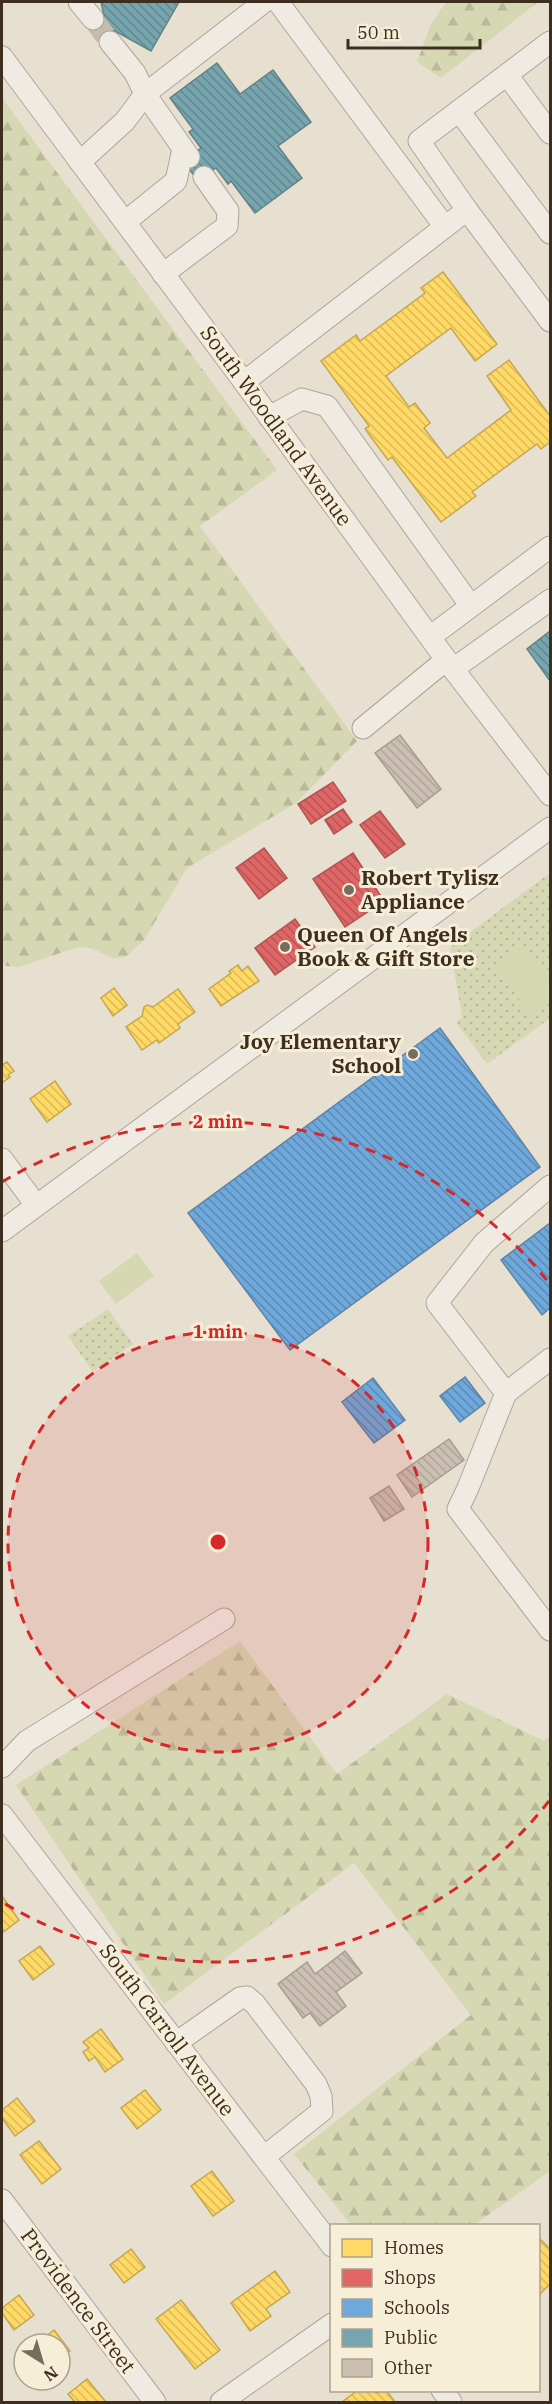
<svg xmlns="http://www.w3.org/2000/svg" width="552" height="2404" font-family="'IBM Plex Serif',serif">
<style>
.forest{fill:url(#forest-firs)}
.park{fill:url(#park-dots)}
.garden{fill:#d6d7b3}
.homes{fill:url(#homes-back-hatch);stroke:#c5a651;stroke-width:1.5}
.shops{fill:url(#shops-back-hatch);stroke:#af5551;stroke-width:1.5}
.schools{fill:url(#schools-back-hatch);stroke:#6083a4;stroke-width:1.5}
.public{fill:url(#public-back-hatch);stroke:#658184;stroke-width:1.5}
.building{fill:url(#building-back-hatch);stroke:#a89c90;stroke-width:1.5}
.lines{fill:none;stroke-linecap:round;stroke-linejoin:round}
.minor-tunnel{stroke:#c5bcae;stroke-width:21;stroke-dasharray:21 10;stroke-linecap:butt}
.minor-casing{stroke:#ada599;stroke-width:23}
.minor{stroke:#efebe3;stroke-width:21}
.ring{fill:none;stroke:#d62828;stroke-width:3;stroke-dasharray:10 8}
.poi-dot{fill:#786c5e;stroke:#f7eed8;stroke-width:2}
.labels{text-anchor:middle;stroke-width:6;stroke-linejoin:round;paint-order:stroke}
.street-label{font-size:21px;fill:#3d2e20;stroke:#f7eed8}
.poi-label{font-size:21px;font-weight:bold;fill:#3d2e20;stroke:#f7eed8;text-anchor:start}
.centre{fill:#d62828;stroke:#f7eed8;stroke-width:3}
.ring-label{font-size:18px;text-anchor:middle;font-weight:bold;fill:#d62828;stroke:#f7eed8;stroke-width:6;stroke-linejoin:round;paint-order:stroke}
</style>
<defs>
<pattern id="forest-firs" width="22" height="20" patternUnits="userSpaceOnUse" patternTransform="scale(1.5)"><rect width="22" height="20" fill="#d6d7b3"/><path d="M5 1l3.5 6h-7zM16 11l3.5 6h-7z" fill="#b9b99a"/></pattern>
<pattern id="park-dots" width="8" height="8" patternUnits="userSpaceOnUse" patternTransform="scale(1.5)"><rect width="8" height="8" fill="#d6d7b3"/><path d="M2 2h.1M6 6h.1" fill="none" stroke="#b9b99a" stroke-width="1.8" stroke-linecap="round"/></pattern>
<pattern id="homes-back-hatch" width="6" height="6" patternUnits="userSpaceOnUse" patternTransform="scale(1.5)"><rect width="6" height="6" fill="#ffd966"/><path d="M-1 5l2 2M0 0l6 6M5-1l2 2" fill="none" stroke="#dbbb58"/></pattern>
<pattern id="shops-back-hatch" width="6" height="6" patternUnits="userSpaceOnUse" patternTransform="scale(1.5)"><rect width="6" height="6" fill="#e06666"/><path d="M-1 5l2 2M0 0l6 6M5-1l2 2" fill="none" stroke="#b75454"/></pattern>
<pattern id="schools-back-hatch" width="6" height="6" patternUnits="userSpaceOnUse" patternTransform="scale(1.5)"><rect width="6" height="6" fill="#6fa8dc"/><path d="M-1 5l2 2M0 0l6 6M5-1l2 2" fill="none" stroke="#5c89b2"/></pattern>
<pattern id="public-back-hatch" width="6" height="6" patternUnits="userSpaceOnUse" patternTransform="scale(1.5)"><rect width="6" height="6" fill="#76a5af"/><path d="M-1 5l2 2M0 0l6 6M5-1l2 2" fill="none" stroke="#62878e"/></pattern>
<pattern id="building-back-hatch" width="6" height="6" patternUnits="userSpaceOnUse" patternTransform="scale(1.5)"><rect width="6" height="6" fill="#cbbfb2"/><path d="M-1 5l2 2M0 0l6 6M5-1l2 2" fill="none" stroke="#afa499"/></pattern>
</defs>
<rect width="100%" height="100%" fill="#e7e0d1"/>
<g class="forest">
<polygon points="446,2 538,2 441,78 417,62 430,26"/>
<polygon points="2,98 277,470 200,526 357,741 296,803 187,868 144,940 126,957 113,958 91,948 78,947 19,967 6,966 2,963"/>
<polygon points="240,1641 337,1774 447,1694 544,1741 550,1736 550,2171 474,2225 351,2225 294,2154 471,2015 354,1863 164,2004 16,1785"/>
</g>
<g class="park">
<polygon points="550,873 550,1018 487,1064 456,1022 462,1017 450,947"/>
<polygon points="108,1309 133,1344 93,1372 68,1336"/>
</g>
<g class="garden">
<polygon points="522,944 550,983 550,999 530,1014 494,965"/>
<polygon points="137,1253 154,1276 116,1304 99,1281"/>
</g>
<g class="homes">
<polygon points="443,272 497,344 475,361 451,328 386,376 409,407 415,403 430,423 424,428 447,458 511,410 487,376 509,360 550,416 550,442 541,449 537,444 472,492 476,496 441,522 392,457 388,460 365,429 369,426 321,361 356,335 360,341 425,293 421,288"/>
<polygon points="238,965 242,971 248,966 259,981 221,1006 209,989 231,973 229,971"/>
<polygon points="114,988 127,1005 113,1016 101,998"/>
<polygon points="178,989 195,1012 178,1024 180,1028 159,1043 157,1040 142,1050 126,1027 142,1016 144,1007 147,1005 153,1007"/>
<polygon points="7,1062 14,1071 8,1075 10,1077 2,1083 2,1065"/>
<polygon points="55,1081 71,1104 47,1122 30,1099"/>
<polygon points="2,1896 19,1920 2,1933"/>
<polygon points="40,1946 54,1964 33,1980 19,1961"/>
<polygon points="101,2029 123,2059 105,2072 95,2057 89,2061 83,2052 89,2048 83,2042"/>
<polygon points="145,2090 161,2110 137,2129 121,2108"/>
<polygon points="17,2098 35,2121 15,2136 2,2118 2,2110"/>
<polygon points="39,2141 61,2169 42,2184 20,2155"/>
<polygon points="212,2171 234,2201 213,2216 191,2186"/>
<polygon points="538,2237 550,2249 550,2284 538,2296"/>
<polygon points="131,2249 145,2267 124,2283 110,2265"/>
<polygon points="275,2271 290,2292 266,2309 271,2316 250,2331 231,2303"/>
<polygon points="19,2295 34,2315 14,2330 2,2313 2,2308"/>
<polygon points="181,2300 220,2350 195,2369 156,2319"/>
<polygon points="54,2330 70,2351 60,2358 60,2344 36,2344"/>
<polygon points="87,2379 106,2402 75,2402 68,2394"/>
<polygon points="358,2390 374,2390 376,2393 386,2390 395,2402 342,2402"/>
</g>
<g class="shops">
<polygon points="333,782 346,801 311,824 298,804"/>
<polygon points="343,809 352,822 334,834 325,820"/>
<polygon points="380,811 405,844 385,858 360,825"/>
<polygon points="264,848 287,878 259,899 236,868"/>
<polygon points="353,853 384,901 345,927 313,879"/>
<polygon points="295,919 315,947 275,975 255,948"/>
</g>
<g class="schools">
<polygon points="440,1028 540,1167 290,1350 188,1213"/>
<polygon points="550,1223 550,1308 542,1315 501,1260"/>
<polygon points="465,1377 485,1403 460,1422 440,1396"/>
<polygon points="373,1378 405,1420 374,1443 342,1402"/>
</g>
<g class="public">
<polygon points="101,2 179,2 151,51 106,26"/>
<polygon points="217,63 240,94 273,70 311,122 278,146 302,178 255,213 231,181 228,184 216,168 198,181 184,162 201,148 189,132 193,129 170,98"/>
<polygon points="550,631 550,681 527,649"/>
</g>
<g class="building">
<polygon points="400,735 441,789 417,808 375,753"/>
<polygon points="449,1439 464,1460 412,1497 397,1475"/>
<polygon points="389,1486 404,1509 384,1521 370,1498"/>
<polygon points="345,1951 362,1973 336,1992 346,2006 320,2026 310,2013 303,2018 278,1984 307,1962 315,1974"/>
</g>
<g class="lines">
<polyline class="minor-tunnel" points="93,19 110,42"/>
<g class="minor-casing">
<g id="minor">
<polyline points="79,2 93,19"/>
<polyline points="278,2 445,227"/>
<polyline points="2,57 244,382 453,669 550,795"/>
<polyline points="507,75 550,133"/>
<polyline points="459,111 550,233"/>
<polyline points="189,157 145,94 264,2"/>
<polyline points="80,162 125,121 145,94 135,73 110,42"/>
<polyline points="467,210 419,141 550,42"/>
<polyline points="125,222 176,181 183,149"/>
<polyline points="163,274 227,226 228,211 204,177"/>
<polyline points="244,382 467,210 550,321"/>
<polyline points="269,417 302,399 327,406 471,606"/>
<polyline points="430,637 550,547"/>
<polyline points="453,669 550,600"/>
<polyline points="363,728 446,660"/>
<polyline points="2,1159 36,1205"/>
<polyline points="2,1231 550,828"/>
<polyline points="550,1359 506,1393 468,1488 458,1509 550,1630"/>
<polyline points="506,1393 437,1303 484,1243 550,1186"/>
<polyline points="2,1767 27,1741 224,1619"/>
<polyline points="2,1815 332,2246"/>
<polyline points="176,2043 240,1998 247,1997 255,2004 316,2084 321,2096 322,2111 264,2157"/>
<polyline points="2,2200 155,2402"/>
<polyline points="442,2390 451,2402"/>
<polyline points="221,2402 332,2324"/>
</g>
</g>
<use href="#minor" class="minor"/>
</g>
<circle cx="218" cy="1542" r="210" fill="#d62828" fill-opacity=".12"/>
<g class="ring">
<circle cx="218" cy="1542" r="210"/>
<path d="M549 1801A420 420 0 0 1 2 1902M2 1182A420 420 0 0 1 549 1283"/>
</g>
<g class="poi-dot">
<circle cx="349" cy="890" r="6"/>
<circle cx="285" cy="947" r="6"/>
<circle cx="413" cy="1054" r="6"/>
</g>
<g class="labels">
<g class="street-label">
<text transform="translate(276 426) rotate(54)" y="7">South Woodland Avenue</text>
<text transform="translate(167 2030) rotate(53)" y="7">South Carroll Avenue</text>
<text transform="translate(78 2301) rotate(53)" y="7">Providence Street</text>
</g>
<g class="poi-label">
<text x="361" y="885">Robert Tylisz<tspan x="361" dy="24">Appliance</tspan></text>
<text x="297" y="942">Queen Of Angels<tspan x="297" dy="24">Book &amp; Gift Store</tspan></text>
<text x="401" y="1049" text-anchor="end">Joy Elementary<tspan x="401" dy="24">School</tspan></text>
</g>
</g>
<circle cx="218" cy="1542" r="9" class="centre"/>
<g class="ring-label">
<text x="218" y="1128">2 min</text>
<text x="218" y="1338">1 min</text>
</g>
<rect width="552" height="2404" fill="none" stroke="#3d2e20" stroke-width="6"/>
<rect x="330" y="2224" width="210" height="168" fill="#f7eed8" stroke="#ada18e" stroke-width="1.5"/>
<rect x="342" y="2239" width="30" height="18" fill="#ffd966" stroke="#ada18e" stroke-width="1.5"/>
<text x="384" y="2254" font-size="18" fill="#3d2e20">Homes</text>
<rect x="342" y="2269" width="30" height="18" fill="#e06666" stroke="#ada18e" stroke-width="1.5"/>
<text x="384" y="2284" font-size="18" fill="#3d2e20">Shops</text>
<rect x="342" y="2299" width="30" height="18" fill="#6fa8dc" stroke="#ada18e" stroke-width="1.5"/>
<text x="384" y="2314" font-size="18" fill="#3d2e20">Schools</text>
<rect x="342" y="2329" width="30" height="18" fill="#76a5af" stroke="#ada18e" stroke-width="1.5"/>
<text x="384" y="2344" font-size="18" fill="#3d2e20">Public</text>
<rect x="342" y="2359" width="30" height="18" fill="#cbbfb2" stroke="#ada18e" stroke-width="1.5"/>
<text x="384" y="2374" font-size="18" fill="#3d2e20">Other</text>
<g transform="translate(42 2362) rotate(143)"><circle r="28" fill="#f7eed8" stroke="#ada18e" stroke-width="1.5"/>
<path d="M0-4.5L10 22L0 15L-10 22Z" fill="#786c5e"/>
<text y="-9" font-size="16" font-weight="bold" text-anchor="middle" fill="#3d2e20">N</text>
</g>
<path d="M348 39v9h132v-9" fill="none" stroke="#3d2e20" stroke-width="3"/>
<text x="357" y="39" font-size="18" fill="#3d2e20" stroke="#f7eed8" stroke-width="4.5" paint-order="stroke">50 m</text>
</svg>
